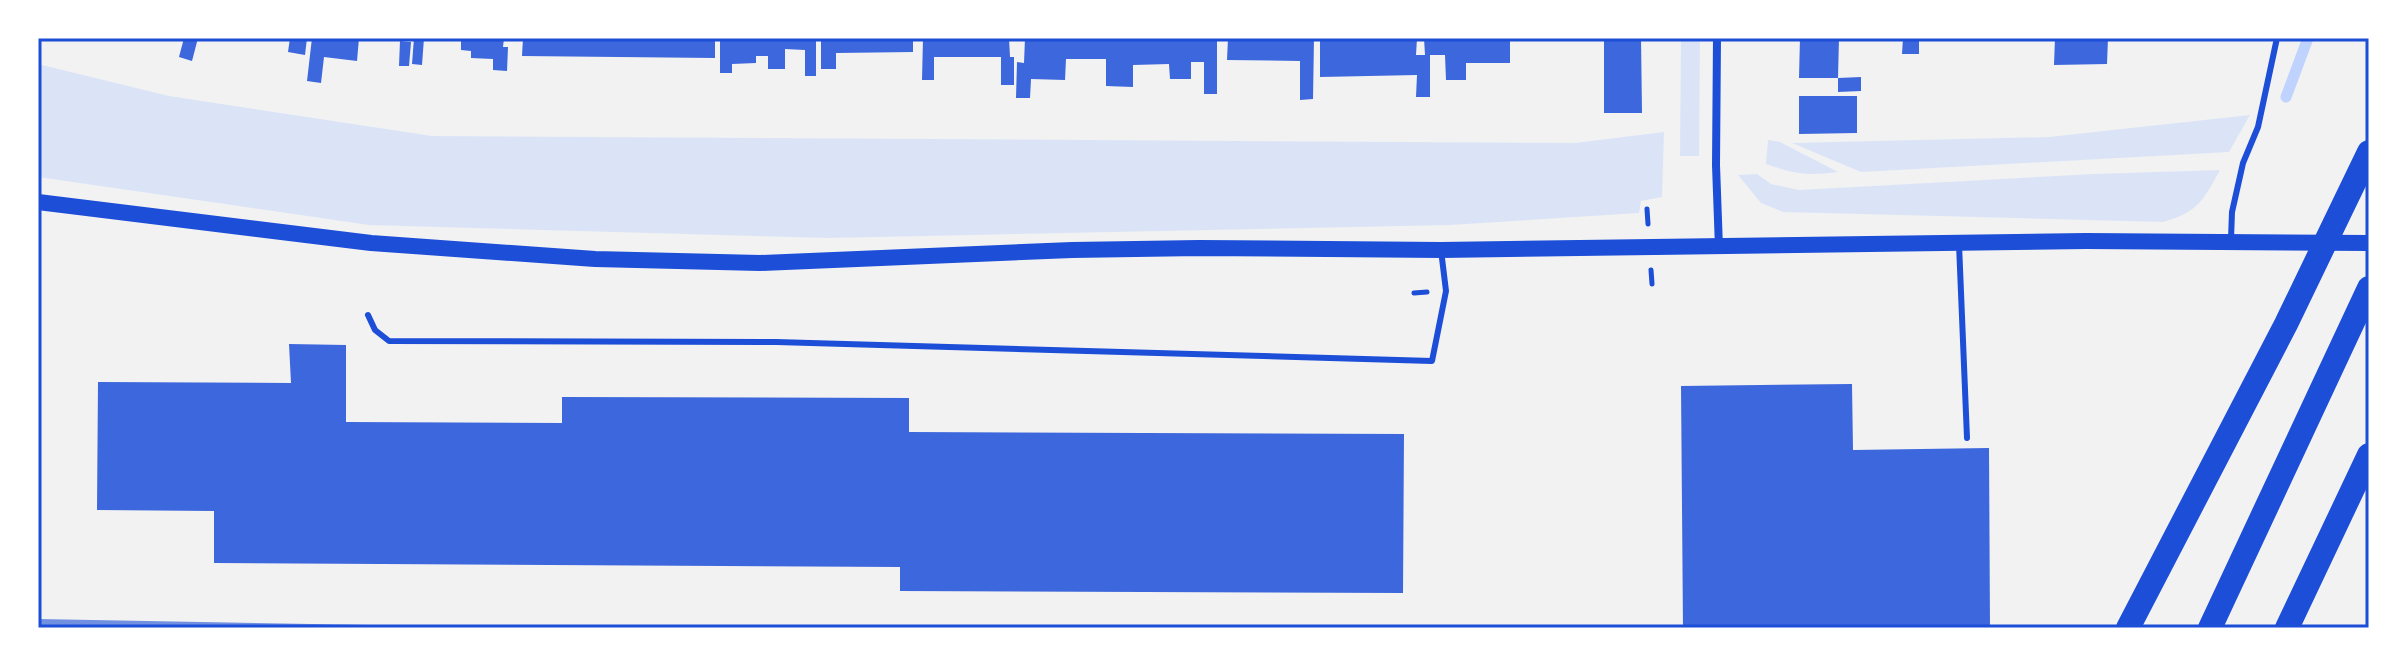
<svg xmlns="http://www.w3.org/2000/svg" width="2407" height="666" font-family="'Archivo Narrow',sans-serif">
<style>
.green{fill:#dbe4f7}
.lines{fill:none;stroke-linecap:round;stroke-linejoin:round}
.stream{stroke:#bfd3fe;stroke-width:11}
.building{fill:#3d67dc}
.path{stroke:#1d4ed8;stroke-width:5}
.service{stroke:#1d4ed8;stroke-width:6}
.minor{stroke:#1d4ed8;stroke-width:8}
.secondary{stroke:#1d4ed8;stroke-width:16}
.motorway{stroke:#1d4ed8;stroke-width:24}
.rail{stroke:#7290e2;stroke-width:6}
.neatline{fill:none;stroke:#1d4ed8;stroke-width:3}
</style>
<rect width="100%" height="100%" fill="#f2f2f2"/>
<g class="green">
<polygon points="1681,38 1700,38 1699,156 1680,156"/>
<polygon points="38,64 169,96 432,136 1575,143 1664,132 1662,197 1641,201 1639,213 1450,225 828,238 369,225 38,177"/>
<polygon points="2250,115 2229,152 1861,172 1792,143 2049,137"/>
<path d="M1768,140l12,2 58,30c-30,4 -43,2 -72,-8z"/>
<path d="M2220,170c-17,31 -22,42 -57,52l-380,-10 -22,-9 -23,-28 19,-1 14,10 28,6 295,-16z"/>
</g>
<g class="lines">
<polyline class="stream" points="2286,97 2308,38"/>
</g>
<g class="building">
<polygon points="184,38 198,38 192,61 179,57"/>
<polygon points="290,38 307,38 305,55 288,52"/>
<polygon points="312,38 359,38 357,61 324,57 321,83 307,81"/>
<polygon points="414,38 424,38 422,65 412,64"/>
<polygon points="461,38 504,38 503,47 508,47 507,71 493,70 493,59 471,58 471,51 461,50"/>
<polygon points="523,38 715,38 715,58 522,56"/>
<polygon points="720,38 816,38 816,76 805,76 805,50 785,49 785,69 768,69 768,56 756,56 756,63 732,64 732,73 720,73"/>
<polygon points="821,38 913,38 913,52 836,53 836,69 821,69"/>
<polygon points="923,38 1009,38 1010,57 1014,57 1014,85 1001,85 1001,57 934,57 934,80 922,80"/>
<polygon points="1025,38 1217,38 1217,94 1204,94 1204,62 1191,62 1191,79 1170,79 1169,64 1133,65 1133,87 1106,86 1106,59 1066,59 1065,80 1031,79 1030,98 1016,98 1017,62 1024,63"/>
<polygon points="1228,38 1314,38 1313,99 1300,100 1300,61 1227,60"/>
<polygon points="1320,38 1417,38 1416,55 1425,55 1424,38 1510,38 1510,63 1466,63 1466,80 1446,80 1445,55 1430,55 1430,97 1416,97 1417,75 1320,77"/>
<polygon points="1604,38 1641,38 1642,113 1604,113"/>
<polygon points="1800,38 1839,38 1838,78 1799,78"/>
<polygon points="1903,38 1919,38 1919,54 1902,54"/>
<polygon points="2055,38 2108,38 2107,64 2054,65"/>
<polygon points="400,41 411,42 409,66 399,66"/>
<polygon points="1861,77 1861,91 1838,92 1838,78"/>
<polygon points="1799,96 1857,96 1857,133 1799,134"/>
<polygon points="289,344 346,345 346,422 562,423 562,397 909,398 909,432 1404,434 1403,593 900,591 900,567 214,563 214,511 97,510 98,382 291,383"/>
<polygon points="1852,384 1853,450 1989,448 1990,628 1683,628 1681,386"/>
</g>
<g class="lines">
<g class="path">
<polyline points="1647,209 1648,224"/>
<polyline points="1651,270 1652,284"/>
<polyline points="1414,293 1427,292"/>
</g>
<g class="service">
<polyline points="2231,239 2232,212 2243,163 2258,127 2277,38"/>
<polyline points="1959,244 1967,438"/>
<polyline points="368,315 375,330 389,341 776,342 1432,361 1446,291 1441,250"/>
</g>
<polyline class="minor" points="1717,38 1716,165 1719,248"/>
<polyline class="secondary" points="38,202 371,243 595,259 760,263 1072,250 1199,248 1441,250 2086,241 2369,243"/>
<g class="motorway">
<polyline points="2128,628 2286,324 2369,152"/>
<polyline points="2210,628 2369,288"/>
<polyline points="2287,628 2369,455"/>
</g>
<polyline class="rail" points="38,622 370,628"/>
</g>
<rect width="2407" height="666" fill="none" stroke="#ffffff" stroke-width="80"/>
<rect x="40" y="40" width="2327" height="586" class="neatline"/>
</svg>
